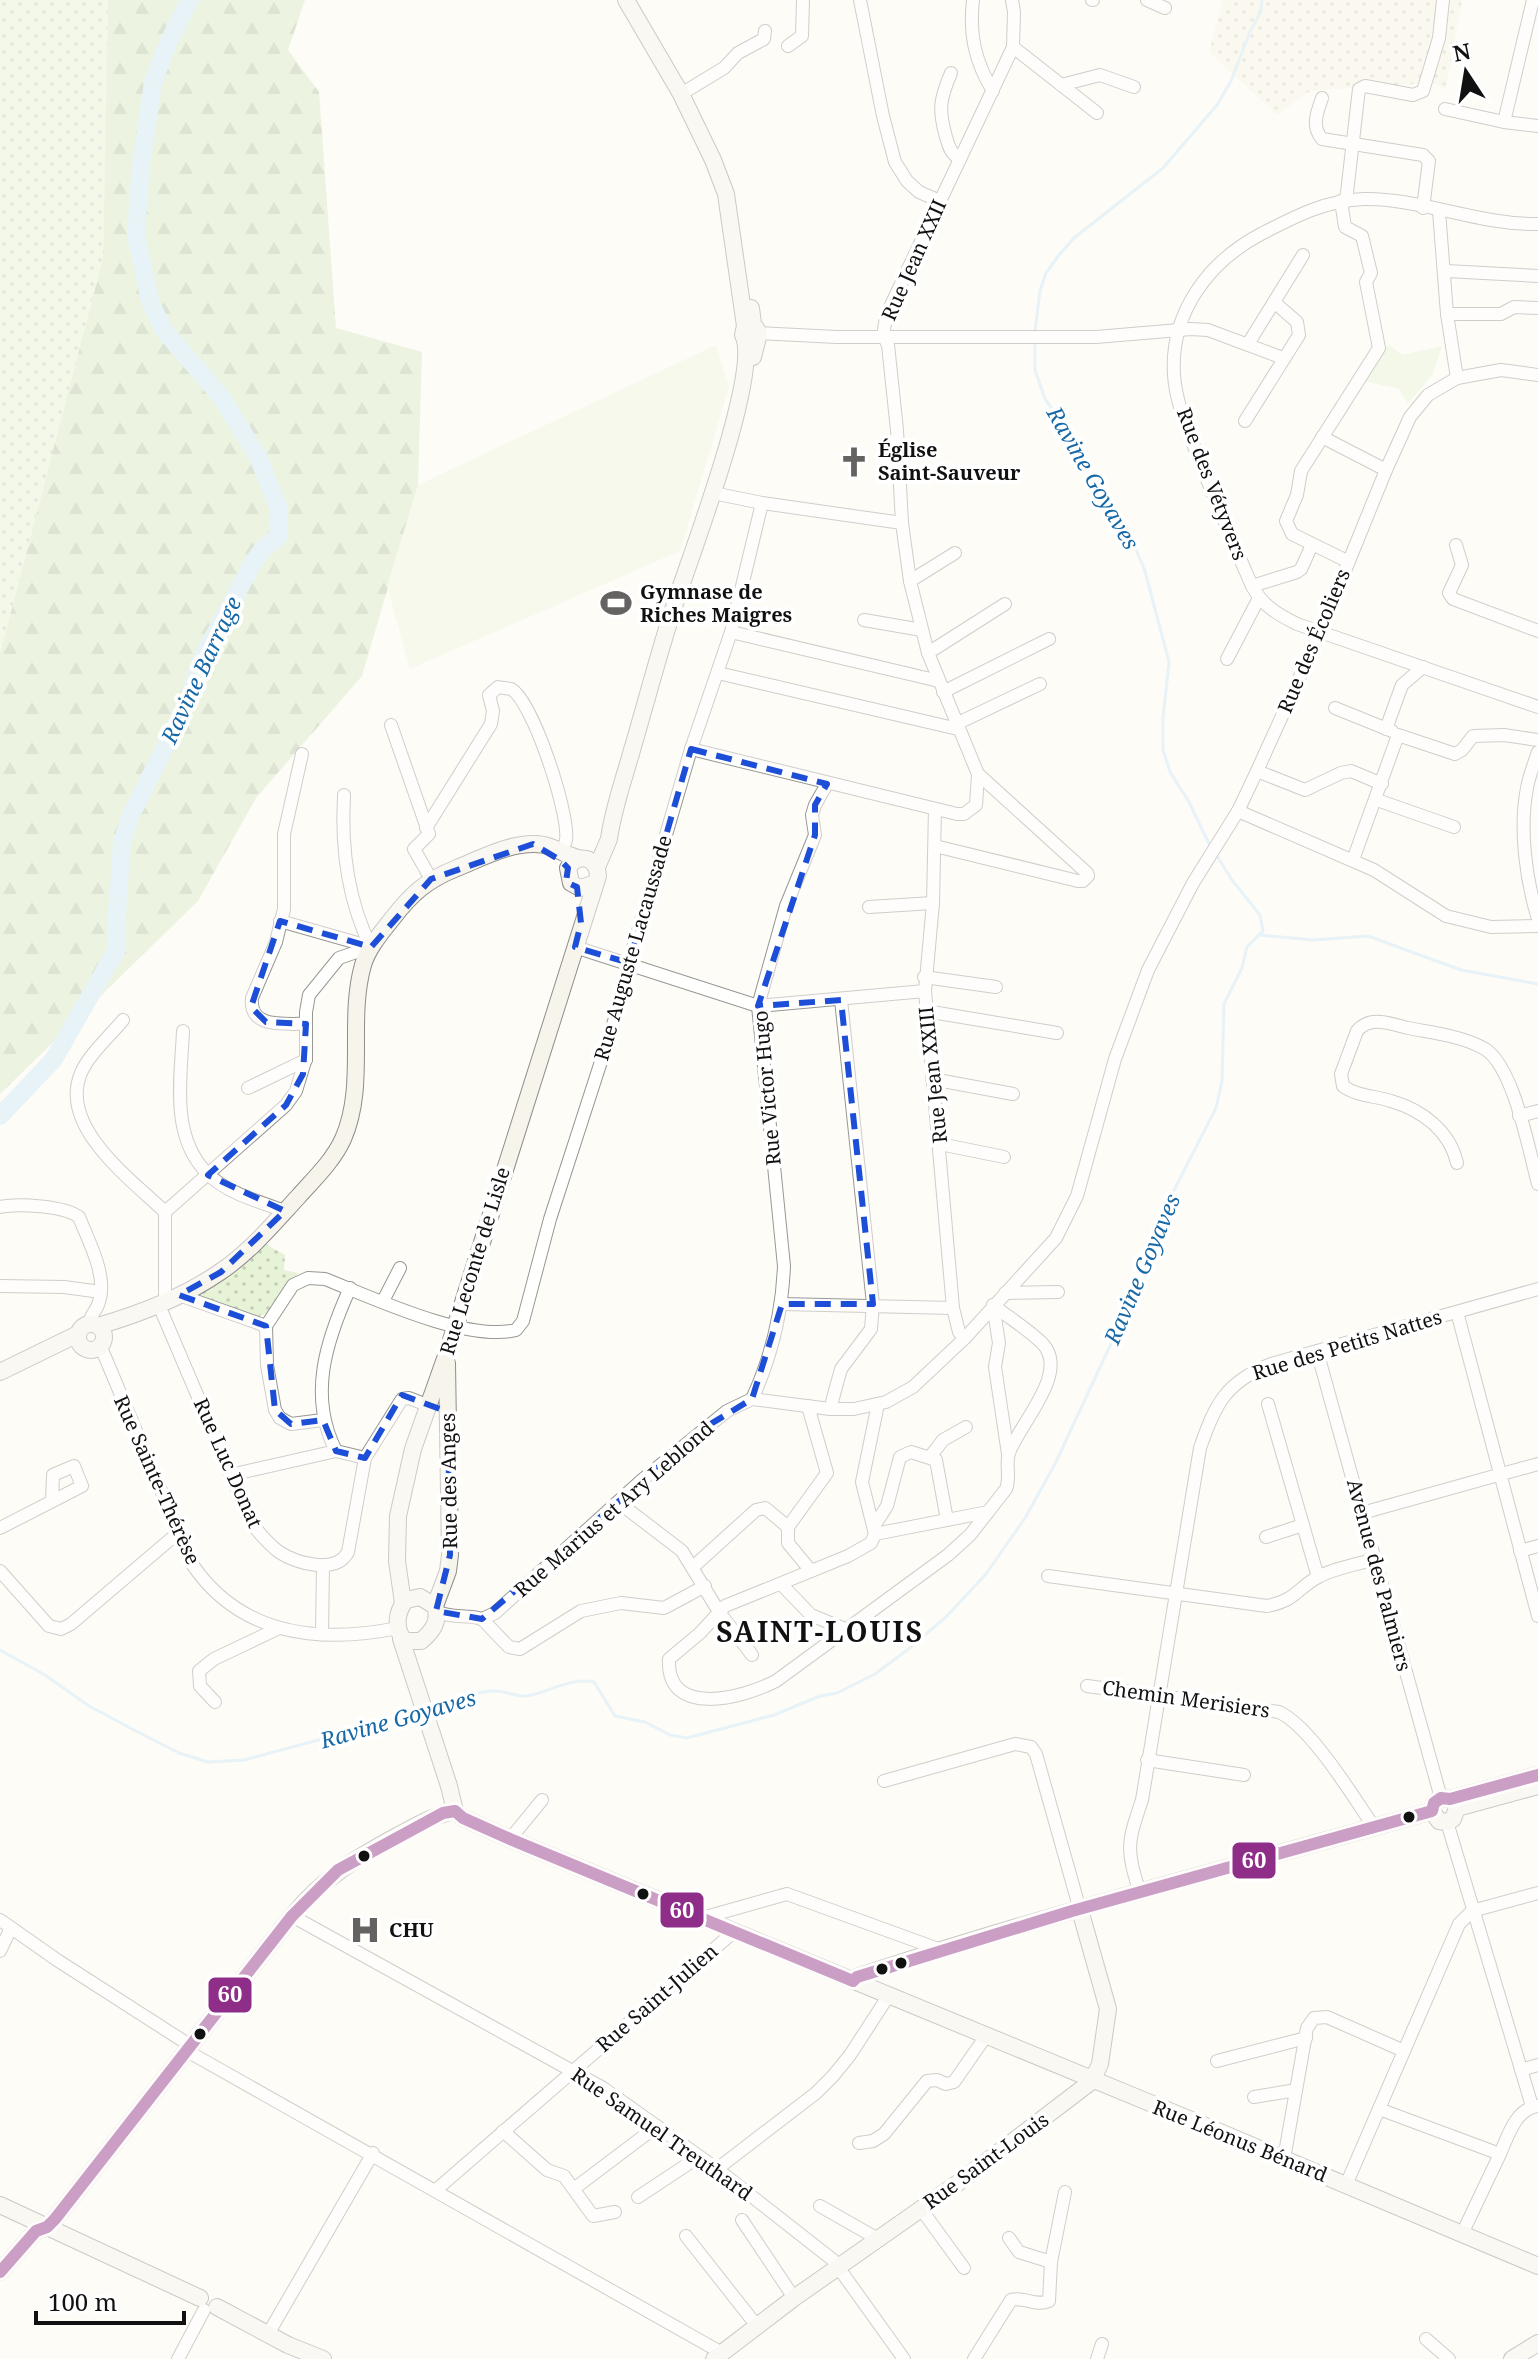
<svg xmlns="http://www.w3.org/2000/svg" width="1538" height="2359" font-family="'Noto Serif',serif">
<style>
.farmland{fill:url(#farmland-dots)}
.grass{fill:url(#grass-dots)}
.forest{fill:url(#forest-firs)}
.park{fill:#e7f3d7}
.pitch{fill:#f0f6e1}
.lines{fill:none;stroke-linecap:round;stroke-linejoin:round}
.stream{stroke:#cde8f7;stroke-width:3}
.river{stroke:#cde8f7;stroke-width:18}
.street-casing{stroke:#979795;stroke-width:14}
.secondary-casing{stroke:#8e8d8b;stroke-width:18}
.street{stroke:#fffffe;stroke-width:12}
.secondary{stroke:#f6f4eb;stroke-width:16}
.bus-1-casing{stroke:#fff;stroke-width:18}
.bus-1{stroke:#8f2e88;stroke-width:12}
.marked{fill:none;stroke:#1d4ed8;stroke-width:6;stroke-dasharray:16 10;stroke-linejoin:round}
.bus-dot{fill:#111;stroke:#fff;stroke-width:3}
.labels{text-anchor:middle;stroke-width:8;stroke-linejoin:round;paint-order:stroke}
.street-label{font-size:20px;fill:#111;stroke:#fff}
.poi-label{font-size:20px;font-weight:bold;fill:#111;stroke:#fff;text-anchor:start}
.water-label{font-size:22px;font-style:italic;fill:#1768a6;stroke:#fff}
.district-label{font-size:28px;font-weight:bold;letter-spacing:2px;fill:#111;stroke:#fff}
.line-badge{stroke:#fff;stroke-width:3}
.badge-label{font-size:22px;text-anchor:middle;font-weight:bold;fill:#fff}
</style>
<defs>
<pattern id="farmland-dots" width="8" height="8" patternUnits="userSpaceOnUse" patternTransform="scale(2)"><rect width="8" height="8" fill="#f9f7e4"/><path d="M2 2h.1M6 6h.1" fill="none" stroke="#d4d3c3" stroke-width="1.8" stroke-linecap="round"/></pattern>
<pattern id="grass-dots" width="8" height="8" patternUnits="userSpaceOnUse" patternTransform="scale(2)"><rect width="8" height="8" fill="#e7f3d7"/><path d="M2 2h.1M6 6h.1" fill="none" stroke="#c5cfb8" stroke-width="1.8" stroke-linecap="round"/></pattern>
<pattern id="forest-firs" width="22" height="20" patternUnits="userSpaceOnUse" patternTransform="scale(2)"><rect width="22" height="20" fill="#d8eac5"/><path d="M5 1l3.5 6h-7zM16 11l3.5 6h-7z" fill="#b8c8a8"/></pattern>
</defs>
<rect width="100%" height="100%" fill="#fdfcf7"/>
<polygon class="farmland" points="1223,0 1462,0 1446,89 1431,83 1310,91 1277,115 1209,52"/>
<g class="grass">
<polygon points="0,0 108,0 103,258 0,654"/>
<polygon points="264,1243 285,1255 284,1270 298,1273 272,1312 255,1317 192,1294"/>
</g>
<polygon class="forest" points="108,0 305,0 288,50 319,92 336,328 422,352 418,485 362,676 256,798 198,901 0,1094 0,654 103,258"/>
<polygon class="park" points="1390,346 1403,355 1442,346 1433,374 1408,403 1399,389 1364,381 1383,348"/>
<polygon class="pitch" points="716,345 729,387 680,551 410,669 387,586 418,485"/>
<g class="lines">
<g class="stream">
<polyline points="1035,331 1040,291 1046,273 1059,255 1074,238 1163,168 1217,105 1231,81 1249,34 1261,11 1262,0"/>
<polyline points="1035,339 1035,370 1045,399 1074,439 1093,482 1135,547 1145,571 1169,662 1163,718 1163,750 1170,772 1189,802 1210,846"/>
<polyline points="1260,935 1313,940 1368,936 1461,970 1538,984"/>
<polyline points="0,1650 45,1675 89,1706 134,1730 179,1753 208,1762 244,1760 404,1717 419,1715"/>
<path d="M431,1713c21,-8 41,-23 65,-22 10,0 20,6 31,5 22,-4 44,-19 67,-14l21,34 30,6 25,13 17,3 87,-23 46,-19 17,-3 38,-19 31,-23 40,-34 40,-43 39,-56 30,-54 61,-131 54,-135 46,-90 6,-27 2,-77 18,-36 5,-21 16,-16 -3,-16 -28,-35 -15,-24"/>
</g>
<polyline class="river" points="0,1116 54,1059 117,949 116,929 122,842 131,815 187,703 202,658 254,561 263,549 278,537 279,509 258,457 222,398 163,329 150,301 136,235 141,165 153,83 168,43 190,0"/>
<g class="street-casing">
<g id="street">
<polyline points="860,0 883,116 895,162 907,181 919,192 940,201"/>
<path d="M973,0c-4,34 2,62 20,91"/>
<polyline points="1092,0 1093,0"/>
<polyline points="1147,0 1165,8"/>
<polyline points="788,46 802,36 803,0"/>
<polyline points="1013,47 1097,113"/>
<path d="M951,73c-11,26 -13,36 -5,64 3,10 5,17 14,22"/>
<polyline points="1061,85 1100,75 1134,87"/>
<polyline points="681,94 724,68 738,53 764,39 765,31"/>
<path d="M1322,98c-5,15 -11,28 0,41l101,16 6,6 -6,47"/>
<polyline points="1445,109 1504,122 1538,126"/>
<polyline points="1504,122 1533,0"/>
<polyline points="1341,201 1345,227 1362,236 1371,273 1366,282 1379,348 1301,471 1297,495 1286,521 1292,534 1347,561"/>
<polyline points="1346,201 1359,89 1365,86 1413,95 1423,91 1439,38 1443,0"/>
<polyline points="1439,211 1447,314 1457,378"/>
<path d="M1538,224c-60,1 -118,-26 -174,-25 -38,1 -70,18 -103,35 -53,28 -91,79 -87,141 2,29 14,55 24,82 17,43 35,86 54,129 11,20 25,28 45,38l241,83"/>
<polyline points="1446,271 1538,276"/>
<polyline points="1447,314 1501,314 1514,307 1538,308"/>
<polyline points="759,333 837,337 1096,337 1191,329 1208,330 1283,358"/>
<polyline points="1248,344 1303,255"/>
<polyline points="1245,421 1299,335 1297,322 1274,302"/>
<polyline points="1322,437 1386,470"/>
<polyline points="713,493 762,503 902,523"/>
<polyline points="1456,545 1462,565 1449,593 1453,599 1538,631"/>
<polyline points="910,581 955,553"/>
<polyline points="1252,586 1297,572 1301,569 1312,545"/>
<polyline points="864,620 922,630"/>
<polyline points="731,632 939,681"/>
<polyline points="928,653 1005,604"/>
<polyline points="1227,659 1259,598"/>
<polyline points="718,673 958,729"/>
<polyline points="943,692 1049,639"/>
<polyline points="1335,708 1392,731"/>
<polyline points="956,724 1040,684"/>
<polyline points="391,725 429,834 414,849 431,879"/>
<polyline points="1386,729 1402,685 1423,667"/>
<polyline points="691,749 957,814 964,814 976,805 978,774"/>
<path d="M1538,752c-4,12 -9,24 -11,36 -8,41 -1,92 11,131"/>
<path d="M302,754l-18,80v75l-8,33 -24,56c-3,31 32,25 54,26"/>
<polyline points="1257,771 1305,790 1341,773 1351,771 1382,784"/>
<path d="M344,795c-3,53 3,104 27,152"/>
<polyline points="1377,800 1454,827"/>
<polyline points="935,809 933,903 925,991 953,1308 959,1332 965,1338"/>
<polyline points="1238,811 1374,870 1446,916 1491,927 1538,926"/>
<path d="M426,828l65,-104 2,-13 -4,-16 9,-8c4,1 9,1 13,2 22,12 59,126 55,151 0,2 -4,10 -5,12"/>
<path d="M935,846l143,35h5l5,-5 -1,-3 -109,-99 -50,-121 -18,-72 -8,-58 -5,-93 -9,-85c-8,-14 -2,-26 3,-40l122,-258 1,-35 -2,-12"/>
<polyline points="1353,860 1398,735 1455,754 1462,750 1473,736 1504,735 1538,740"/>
<polyline points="869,907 933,903"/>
<polyline points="280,921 368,946"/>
<polyline points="575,947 758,1006 925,991"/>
<polyline points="924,977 996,987"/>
<polyline points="926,1011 1057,1033"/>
<path d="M123,1020c-13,16 -34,34 -42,53 -23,54 51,107 84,139v88"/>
<path d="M183,1031c-2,47 -13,105 24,142 19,20 53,29 78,38"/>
<polyline points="932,1079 1013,1094"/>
<polyline points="248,1088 306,1060"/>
<polyline points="1519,1116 1538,1111"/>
<polyline points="940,1144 1004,1157"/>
<path d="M1457,1163c-7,-32 -35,-53 -66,-62 -15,-5 -35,-5 -48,-15l-2,-12 16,-43c13,-16 34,-7 51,-3 25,5 55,8 77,21 29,18 44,102 53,135"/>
<path d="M0,1207c18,-4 65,-1 79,10 9,23 29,59 20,85 -2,8 -9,13 -10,22"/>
<polyline points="165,1212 286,1105 296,1091 306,1058 306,1012 309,995 339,958 371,947"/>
<polyline points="0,1286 64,1287 101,1292"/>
<polyline points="1005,1293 1058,1292"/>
<polyline points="179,1295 266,1326"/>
<polyline points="383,1301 400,1268"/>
<path d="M158,1303l94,221c8,10 16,20 27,28 17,11 57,23 69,0l17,-94 37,-59 7,-1 18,7"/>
<polyline points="782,1304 953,1308"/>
<polyline points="993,1305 999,1343 995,1367 1008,1454"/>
<polyline points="1457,1312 1538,1616"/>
<path d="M100,1345l92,219c48,71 127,80 206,64"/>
<polyline points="1317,1351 1441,1798"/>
<path d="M752,1399c20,-43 30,-85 32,-133l-26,-260 28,-100 29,-71 -3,-20 3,-10 12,-21"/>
<path d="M878,1404l-16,78 13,52 -4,9 -23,13 -123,50 -25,27 -31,26c-3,60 74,39 107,22l172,-126 22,-20 36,-46c5,-12 -1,-24 3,-36 10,-29 62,-81 33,-110 -14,-14 -33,-25 -49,-38"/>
<polyline points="1268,1404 1318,1577"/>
<polyline points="830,1409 841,1369 871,1329 873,1304 841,1000"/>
<path d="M323,1420l-32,4 -11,-6 -5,-8 -8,-45 -1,-39 27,-41 15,-7 17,1c48,19 141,63 191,51l7,-9 27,-102 80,-247 1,-17 60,-206 40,-117 31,-129"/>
<path d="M336,1451c-28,-55 -10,-110 14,-163"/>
<polyline points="930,1457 943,1440 966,1427"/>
<polyline points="230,1475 336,1451 365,1458"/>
<polyline points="618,1502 682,1551 719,1612 752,1655"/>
<polyline points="1362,1513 1538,1464"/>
<polyline points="874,1526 887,1506 900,1457 911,1452 936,1460 947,1520"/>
<polyline points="788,1527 827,1473 808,1406"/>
<polyline points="0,1528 82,1486 74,1466 53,1475 52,1501"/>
<polyline points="875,1534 988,1512"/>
<polyline points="1266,1537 1303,1525"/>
<polyline points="1520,1551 1538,1546"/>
<polyline points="693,1567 756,1510 765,1508 788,1527 788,1543 811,1571"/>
<polyline points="0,1571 49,1626 61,1629 71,1624 179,1532"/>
<path d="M1048,1576l219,30c30,-6 29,-17 51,-29 16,-9 38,-12 57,-18"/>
<polyline points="781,1584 811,1615 845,1629"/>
<path d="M436,1611c15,8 31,3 46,8l13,-6 147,-133 85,-69 25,-12 78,10h24l32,-7 27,-15 52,-49 91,-100 21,-42 38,-137 33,-89 45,-87 45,-72 19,-40 64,-141 65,-160 24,-53 18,-22 29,-17 44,-8 37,5"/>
<polyline points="482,1619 509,1647 520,1649 581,1611 621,1603 664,1608 705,1586"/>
<polyline points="322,1634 323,1565"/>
<path d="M1087,1686l192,26c32,15 73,83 95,115"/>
<polyline points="215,1702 200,1686 199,1671 214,1659 277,1629"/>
<polyline points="1147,1760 1244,1775"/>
<polyline points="884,1781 1015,1744 1031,1747 1036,1754 1080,1910"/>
<polyline points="1447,1822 1532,2106"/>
<polyline points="510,1839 542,1800"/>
<path d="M1140,1893c-14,-44 -13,-49 2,-93l58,-352c15,-44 26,-66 71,-84l267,-75"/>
<polyline points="292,1916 603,2088 717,2169 833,2260 904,2359"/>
<polyline points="702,1918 787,1894 941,1950"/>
<polyline points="0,1920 57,1960 191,2046"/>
<polyline points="0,1951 11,1928"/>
<polyline points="187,2051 722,2353"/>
<polyline points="1217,2061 1306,2038"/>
<polyline points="1521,2070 1538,2065"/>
<polyline points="1254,2097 1296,2090"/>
<path d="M1379,2109l121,45c8,-18 15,-44 37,-48"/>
<polyline points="503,2131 547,2170 564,2176 593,2216 615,2212"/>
<polyline points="859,2143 873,2141 884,2134 927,2081 937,2080 946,2084 954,2082 986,2036"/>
<polyline points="1284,2159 1307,2028 1314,2018 1327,2017 1404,2051"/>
<polyline points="717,2169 816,2093 833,2076 850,2055 889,1995"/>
<polyline points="1346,2185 1459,1924 1472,1911 1538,1893"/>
<polyline points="575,2188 657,2126"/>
<polyline points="436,2190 729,1936 731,1931"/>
<polyline points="638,2197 691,2162 697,2156"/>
<polyline points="820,2206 878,2239"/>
<polyline points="921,2209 964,2268"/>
<polyline points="742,2220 794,2298"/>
<polyline points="1462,2234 1500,2154"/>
<polyline points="686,2236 757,2326"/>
<polyline points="1009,2238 1019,2252 1051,2262"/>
<polyline points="264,2332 271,2329 373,2153"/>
<polyline points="1426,2339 1449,2359"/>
<polyline points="178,2359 204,2310"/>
<path d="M974,2359l37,-59c13,-4 24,7 38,1l2,-39 14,-70"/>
<polyline points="1097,2359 1102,2344"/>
</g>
</g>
<g class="secondary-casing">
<g id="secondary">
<polyline points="751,308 753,324 759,333 753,357"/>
<path d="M597,867l12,-28c4,-30 15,-60 23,-89 13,-44 25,-90 39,-134 15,-49 91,-243 72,-281l2,-9 -19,-132 -13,-34 -32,-66 -55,-94"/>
<circle cx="91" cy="1337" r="13"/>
<path d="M98,1326c41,-12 86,-29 122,-54 30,-20 54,-49 78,-75 16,-18 35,-36 45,-58 24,-54 4,-118 20,-174 5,-17 18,-32 29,-46 20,-26 35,-39 65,-51 27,-11 58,-28 87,-23 12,3 22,10 34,13"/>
<polyline points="0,1372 78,1334"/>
<path d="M420,1597l15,9c5,15 -2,25 -14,35h-16c-11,-11 -9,-29 1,-41z"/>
<path d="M403,1603l-6,-42 1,-45 15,-67 34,-96 151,-477c-1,-19 -20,-24 -30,-8l3,15 9,5 13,-4"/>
<polyline points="435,1606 448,1571 450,1555 447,1363"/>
<polyline points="401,1639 449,1786 455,1811"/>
<polyline points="455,1811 463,1818 510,1839 1201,2124 1538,2266"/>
<polyline points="1432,1811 1439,1821 1447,1822 1453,1819 1457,1808 1538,1786"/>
<polyline points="1432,1811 1434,1803 1441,1798 1450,1799 1538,1775"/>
<path d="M853,1981l4,-4c190,-63 383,-112 575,-166"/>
<polyline points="0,2205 200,2298"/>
<path d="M0,2272l36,-41 11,-4 8,-8 237,-303c34,-40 61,-56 105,-80 19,-10 37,-21 58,-25"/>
<polyline points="217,2307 288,2345 323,2359"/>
<polyline points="714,2359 794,2298 965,2178 1092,2081 1100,2064 1108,2009 1080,1910"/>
<polyline points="1512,2359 1538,2343"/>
</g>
</g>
<use href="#street" class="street"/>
<use href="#secondary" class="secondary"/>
<g class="bus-1-casing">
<polyline id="bus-1" points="0,2272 36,2231 47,2227 55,2219 292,1916 338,1870 443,1813 455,1811 463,1818 510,1839 853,1981 857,1977 1072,1911 1432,1811 1434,1803 1441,1798 1450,1799 1538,1775"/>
</g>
<use href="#bus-1" class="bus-1"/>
</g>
<path d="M0 0H1538V2359H0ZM691,749l136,35 -12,21v30l-57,171 83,-6 32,304h-91l-30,95 -48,29 -222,191 -46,-8 14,-56 -2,-143 -46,-17 -37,63 -29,-7 -13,-31 -32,4 -16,-14 -9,-84 -87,-31 42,-23 64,-61 -77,-36 78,-70 17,-31 3,-50 -40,-2 -15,-15 29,-86 91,26 60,-68 102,-35 27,16 8,8 -2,14 11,5 4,36 -6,24 54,16z" fill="#fdfcf7" fill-opacity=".55" fill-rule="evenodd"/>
<path class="marked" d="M691,749l136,35 -12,21v30l-57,171 83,-6 32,304h-91l-30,95 -48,29 -222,191 -46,-8 14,-56 -2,-143 -46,-17 -37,63 -29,-7 -13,-31 -32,4 -16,-14 -9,-84 -87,-31 42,-23 64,-61 -77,-36 78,-70 17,-31 3,-50 -40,-2 -15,-15 29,-86 91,26 60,-68 102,-35 27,16 8,8 -2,14 11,5 4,36 -6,24 54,16z"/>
<defs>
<g id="church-bare" transform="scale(2.4)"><path d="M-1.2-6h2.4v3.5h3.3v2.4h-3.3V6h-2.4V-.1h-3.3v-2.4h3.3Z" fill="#646362" stroke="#fff" stroke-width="2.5" paint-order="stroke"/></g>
<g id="stadium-bare" transform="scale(2.4)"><path d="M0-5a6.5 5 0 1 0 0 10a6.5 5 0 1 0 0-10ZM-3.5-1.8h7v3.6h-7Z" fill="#646362" stroke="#fff" stroke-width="2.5" paint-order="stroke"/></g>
<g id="hospital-bare" transform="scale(2.4)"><path d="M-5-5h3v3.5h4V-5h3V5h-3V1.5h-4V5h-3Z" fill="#646362" stroke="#fff" stroke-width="2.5" paint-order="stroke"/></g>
</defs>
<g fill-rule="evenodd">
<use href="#church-bare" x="854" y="462"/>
<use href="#stadium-bare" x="616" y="603"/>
<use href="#hospital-bare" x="365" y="1930"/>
</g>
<g class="bus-dot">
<circle cx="1409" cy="1817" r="7"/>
<circle cx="364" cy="1856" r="7"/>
<circle cx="643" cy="1894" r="7"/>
<circle cx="901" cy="1963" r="7"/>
<circle cx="882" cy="1969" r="7"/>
<circle cx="200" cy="2034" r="7"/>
</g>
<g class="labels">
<g class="street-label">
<text transform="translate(914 260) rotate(-66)" y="7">Rue Jean XXII</text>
<text transform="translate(1212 484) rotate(69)" y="7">Rue des Vétyvers</text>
<text transform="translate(1314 641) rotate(-67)" y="7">Rue des Écoliers</text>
<text transform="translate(633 948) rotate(-74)" y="7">Rue Auguste Lacaussade</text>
<text transform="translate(933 1075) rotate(-96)" y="7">Rue Jean XXIII</text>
<text transform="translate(767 1088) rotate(-95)" y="7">Rue Victor Hugo</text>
<text transform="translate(475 1261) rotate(-73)" y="7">Rue Leconte de Lisle</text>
<text transform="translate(1347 1345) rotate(-17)" y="7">Rue des Petits Nattes</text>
<text transform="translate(228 1463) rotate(66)" y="7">Rue Luc Donat</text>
<text transform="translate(157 1480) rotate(66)" y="7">Rue Sainte-Thérèse</text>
<text transform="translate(449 1481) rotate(-91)" y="7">Rue des Anges</text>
<text transform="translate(614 1509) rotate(-41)" y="7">Rue Marius et Ary Leblond</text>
<text transform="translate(1379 1575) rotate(75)" y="7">Avenue des Palmiers</text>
<text transform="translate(1186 1699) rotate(8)" y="7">Chemin Merisiers</text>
<text transform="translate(657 1998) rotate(-41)" y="7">Rue Saint-Julien</text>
<text transform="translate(662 2134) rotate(35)" y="7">Rue Samuel Treuthard</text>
<text transform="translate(1240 2141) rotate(22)" y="7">Rue Léonus Bénard</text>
<text transform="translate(986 2161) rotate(-36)" y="7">Rue Saint-Louis</text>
</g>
<g class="poi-label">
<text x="878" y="457">Église<tspan x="878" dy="23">Saint-Sauveur</tspan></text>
<text x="640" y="599">Gymnase de<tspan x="640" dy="23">Riches Maigres</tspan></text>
<text x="389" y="1937">CHU</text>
</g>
<g class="water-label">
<text transform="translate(1093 478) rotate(60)" y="8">Ravine Goyaves</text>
<text transform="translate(201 670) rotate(-65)" y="8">Ravine Barrage</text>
<text transform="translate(1142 1269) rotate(-67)" y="8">Ravine Goyaves</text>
<text transform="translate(398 1719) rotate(-16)" y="8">Ravine Goyaves</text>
</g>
<g class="district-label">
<text x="820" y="1642">SAINT-LOUIS</text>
</g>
</g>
<g class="line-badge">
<rect x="1231" y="1841" width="46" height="39" rx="8" fill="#8f2e88"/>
<rect x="659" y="1891" width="46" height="38" rx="8" fill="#8f2e88"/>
<rect x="207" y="1976" width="46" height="38" rx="8" fill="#8f2e88"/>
</g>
<g class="badge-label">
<text x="1254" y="1868">60</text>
<text x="682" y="1918">60</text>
<text x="230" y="2002">60</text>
</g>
<g transform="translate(1466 72) rotate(348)" stroke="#ffffff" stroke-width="6" paint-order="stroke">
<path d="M0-6L14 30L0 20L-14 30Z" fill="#111111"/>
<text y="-12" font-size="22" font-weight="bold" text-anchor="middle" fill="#111111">N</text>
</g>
<path d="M36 2311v12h148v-12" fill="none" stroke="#111111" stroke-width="4"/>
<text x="48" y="2311" font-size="24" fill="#111111" stroke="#ffffff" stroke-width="6" paint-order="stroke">100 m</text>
</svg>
